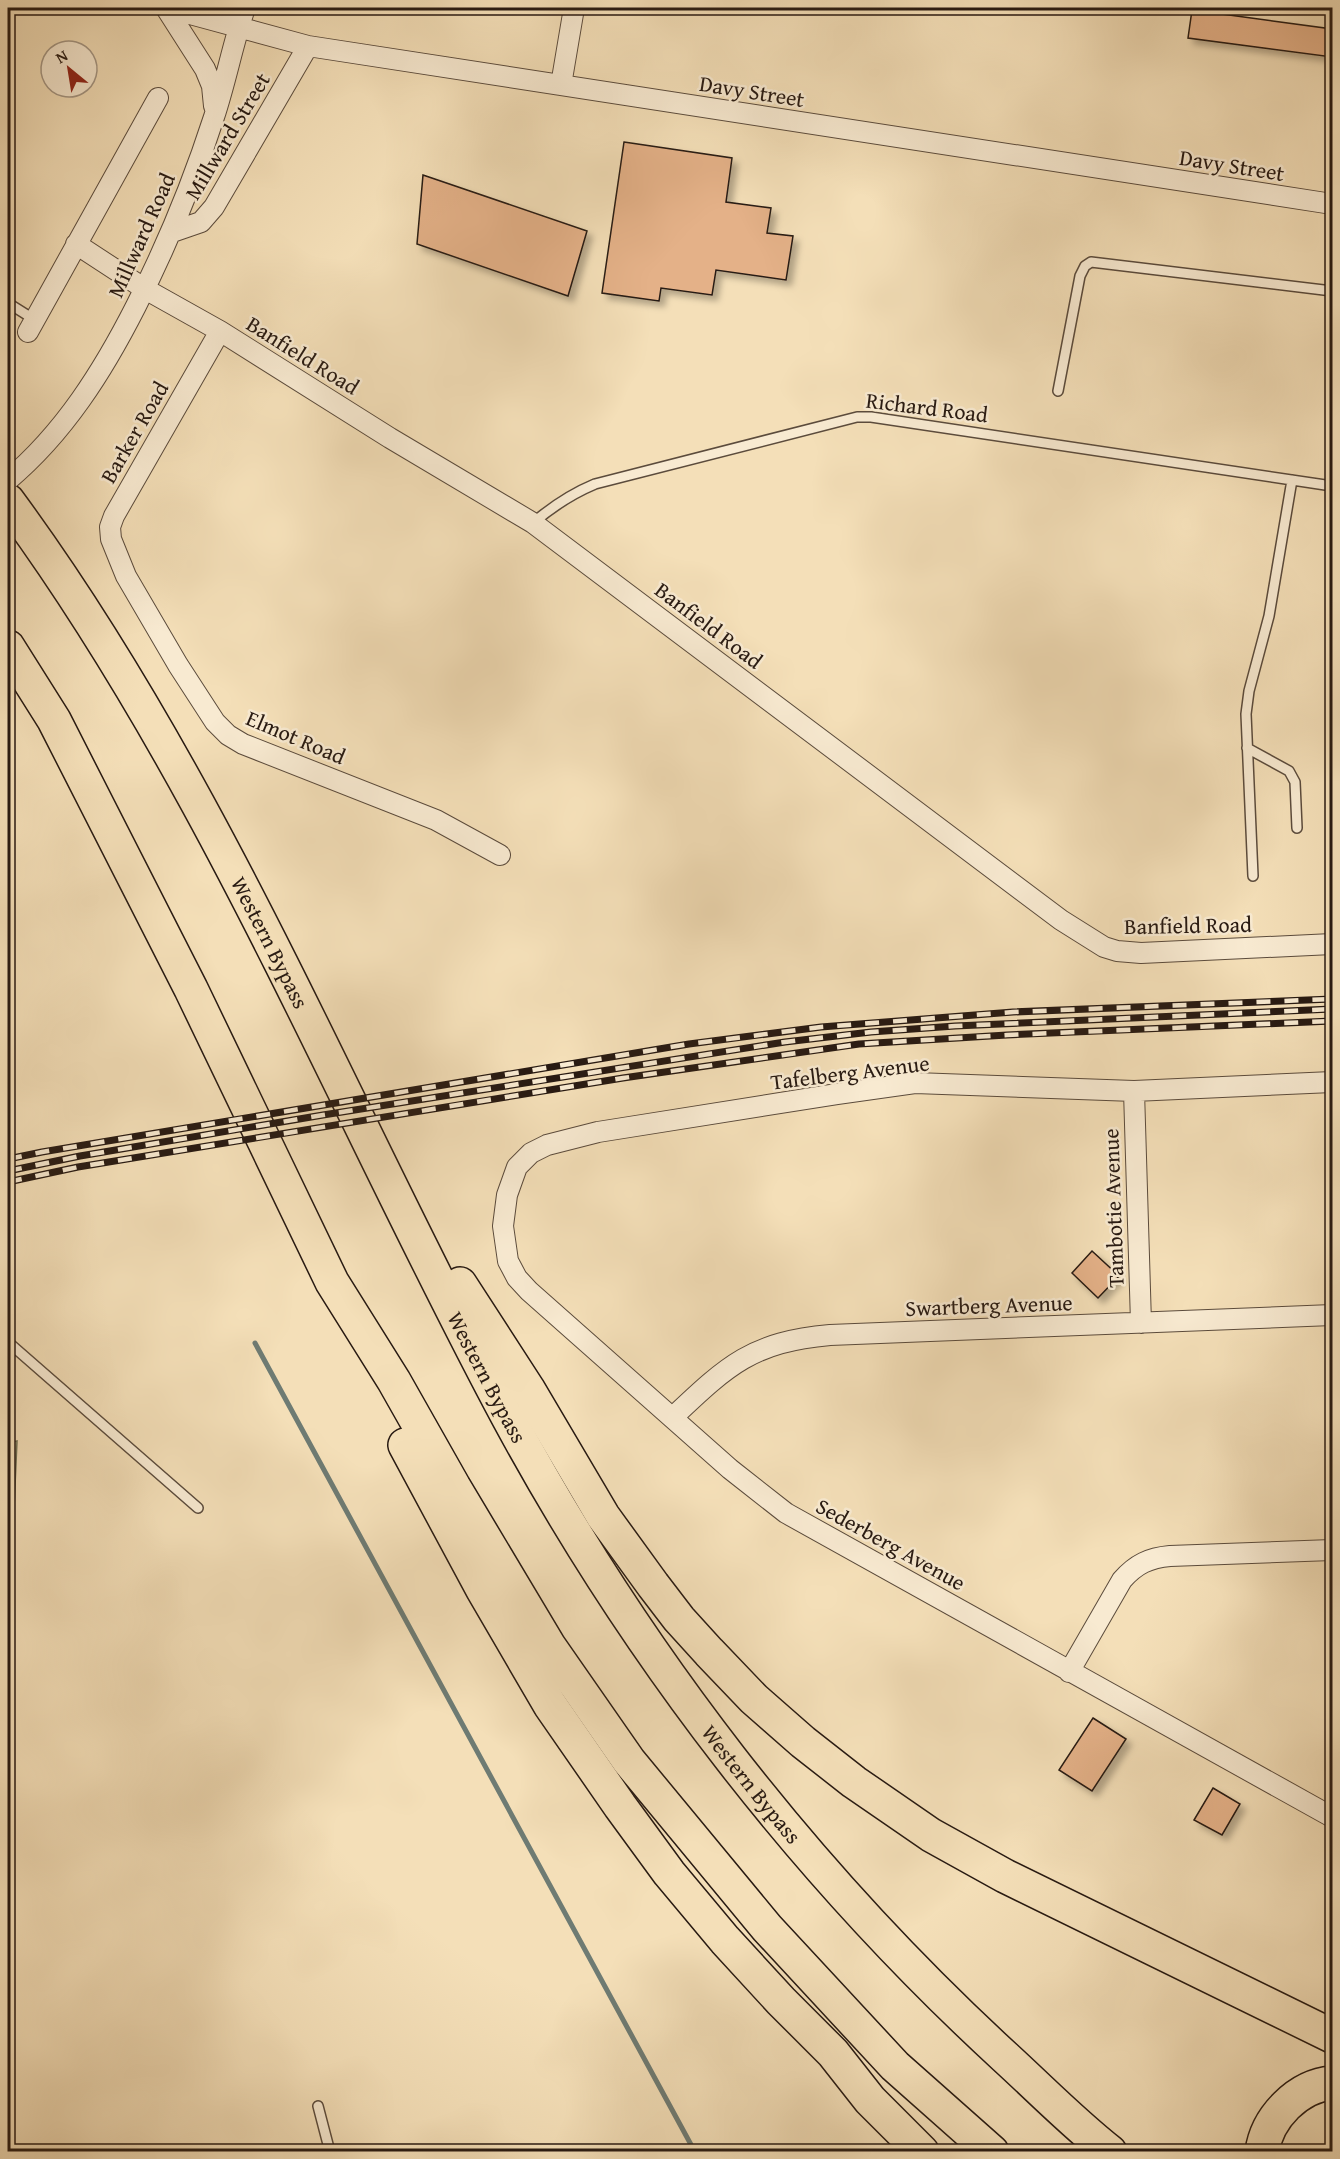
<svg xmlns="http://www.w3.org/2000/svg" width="1340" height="2159" font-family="'Gentium Book Plus',serif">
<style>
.green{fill:#b8c292;stroke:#706e52;stroke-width:1.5}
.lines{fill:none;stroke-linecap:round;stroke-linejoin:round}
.stream{stroke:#6e7b73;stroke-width:5}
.building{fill:#e4b188;stroke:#281a12;stroke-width:1.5;filter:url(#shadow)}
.lane-casing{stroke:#5b4b3c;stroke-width:12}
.street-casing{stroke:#5b4b3c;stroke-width:22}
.highway-casing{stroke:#281a12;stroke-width:36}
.lane{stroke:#f8ead1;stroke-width:9}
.street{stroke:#f8ead1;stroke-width:20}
.highway{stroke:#f4dfb8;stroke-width:33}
.rail-casing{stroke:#281a12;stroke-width:7}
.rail{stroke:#f8ead1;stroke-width:4.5;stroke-dasharray:14;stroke-linecap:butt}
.labels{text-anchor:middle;stroke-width:5;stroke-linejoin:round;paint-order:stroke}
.street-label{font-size:22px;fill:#281a12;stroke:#f8ead1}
</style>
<defs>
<filter id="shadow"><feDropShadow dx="5.5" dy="5.5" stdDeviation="3" flood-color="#0004"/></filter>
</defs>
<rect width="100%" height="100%" fill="#f4dfb8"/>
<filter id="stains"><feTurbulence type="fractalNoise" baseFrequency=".00333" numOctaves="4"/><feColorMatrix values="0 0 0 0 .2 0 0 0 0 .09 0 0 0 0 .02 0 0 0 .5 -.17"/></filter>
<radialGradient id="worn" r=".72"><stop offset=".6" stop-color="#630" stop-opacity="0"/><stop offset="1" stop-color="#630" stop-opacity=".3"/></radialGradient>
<path class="green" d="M17,1441L10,1599L8,1602V1443Z"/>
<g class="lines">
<path class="stream" d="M255,1343L695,2152"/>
</g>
<path class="building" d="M1192,10L1332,29V57L1188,38Z
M624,142L732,158L726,202L771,208L767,233L793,236L786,280L716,270L712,295L661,288L659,301L602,293Z
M423,175L587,231L568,296L417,244Z
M1092,1251L1119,1276L1098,1298L1072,1273Z
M1093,1718L1126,1739L1092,1791L1059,1770Z
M1213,1788L1240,1804L1222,1835L1194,1820Z"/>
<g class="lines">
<g class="lane-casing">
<path id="lane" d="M8,303L35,320
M1058,391L1080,276L1085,266L1091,262L1332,291
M533,523C553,506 571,494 595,484L857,417H871L1332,486
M1247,748L1289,771L1295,782L1297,828
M1253,876L1246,714L1249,691L1269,616L1292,480
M8,1342L198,1508
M318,2106L330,2152"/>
</g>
<g class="street-casing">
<path id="street" d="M166,8L205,69L212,86L214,106
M168,8L308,46L1332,204
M561,85L574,8
M172,232L201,222L214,207L308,46
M76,244L145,289L220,331L390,438L533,523L1061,920L1104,947L1117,951L1141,953L1332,944
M220,331L114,516L110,527L111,539L126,576L178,665L215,722L228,735L243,744L436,820L500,855
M28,332L158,98
M8,480C64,433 103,371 136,306C167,245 193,182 214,117C226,81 233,43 245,8
M1332,1082L1134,1091L915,1083L837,1094L598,1132L547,1145L531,1153L517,1167L507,1195L503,1226L508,1261L517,1278L529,1291L730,1469L786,1513L1332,1817
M1134,1091L1141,1323
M673,1417C728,1365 752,1342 830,1335L1332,1315
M1069,1672L1122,1580C1136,1564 1149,1558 1170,1556L1332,1550"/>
</g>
<g class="highway-casing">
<g id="highway">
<path id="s1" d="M8,501C215,782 344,1111 508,1417C637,1656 806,1874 1005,2057C1040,2089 1073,2123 1110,2152"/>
<path d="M8,647L54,720L191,989L332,1282L394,1381L454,1487L549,1646L629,1761L767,1928L895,2066L992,2152"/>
<path d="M460,1284L528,1389L603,1516L653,1585L679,1619L709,1652L754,1699L803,1742L854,1782L931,1835L1005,1876L1332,2036"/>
<path d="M405,1445L483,1590L550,1705L620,1806L669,1873L725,1940L781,2001L833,2053L870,2100L922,2152"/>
<path d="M1262,2152C1267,2117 1298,2086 1332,2083"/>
</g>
</g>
<use href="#lane" class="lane"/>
<use href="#street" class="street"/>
<use href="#highway" class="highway"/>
<g class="rail-casing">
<path id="rail" d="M8,1159L42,1152L689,1044L821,1027L1013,1012L1332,999
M8,1171L80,1156L323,1115L785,1042L871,1032L955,1026L1332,1009
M8,1182L78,1167L623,1078L859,1044L1007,1035L1332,1021"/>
</g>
<use href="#rail" class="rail"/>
</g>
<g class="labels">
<g class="street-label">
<text transform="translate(752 91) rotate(9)" y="8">Davy Street</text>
<text transform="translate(227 136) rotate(-59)" y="8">Millward Street</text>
<text transform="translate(1232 165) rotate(9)" y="8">Davy Street</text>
<text transform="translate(141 235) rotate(-66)" y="8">Millward Road</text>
<text transform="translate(303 355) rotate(32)" y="8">Banfield Road</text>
<text transform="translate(927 407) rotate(7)" y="8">Richard Road</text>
<text transform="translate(134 432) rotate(-60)" y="8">Barker Road</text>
<text transform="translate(709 625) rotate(37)" y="8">Banfield Road</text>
<text transform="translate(296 737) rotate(23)" y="8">Elmot Road</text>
<text transform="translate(1188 925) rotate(-1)" y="8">Banfield Road</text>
<text dy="8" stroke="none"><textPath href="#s1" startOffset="514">Western Bypass</textPath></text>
<text transform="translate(850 1072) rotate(-7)" y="8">Tafelberg Avenue</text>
<text transform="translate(1113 1208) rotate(-92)" y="8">Tambotie Avenue</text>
<text transform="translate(989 1305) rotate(-2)" y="8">Swartberg Avenue</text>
<text dy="8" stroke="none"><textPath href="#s1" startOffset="1000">Western Bypass</textPath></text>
<text transform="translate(891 1544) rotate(29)" y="8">Sederberg Avenue</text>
<text dy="8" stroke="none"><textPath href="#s1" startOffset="1486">Western Bypass</textPath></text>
</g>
</g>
<rect width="1340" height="2159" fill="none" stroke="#f4dfb8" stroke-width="30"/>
<rect x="9" y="9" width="1322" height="2141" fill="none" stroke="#281a12" stroke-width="3"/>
<rect x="15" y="15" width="1310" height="2129" fill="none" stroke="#281a12" stroke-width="1.5"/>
<g transform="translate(69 69) rotate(330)"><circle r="28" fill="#f8ead1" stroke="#a59785" stroke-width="1.5"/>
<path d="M0-4.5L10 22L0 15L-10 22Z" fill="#8f2418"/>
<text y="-9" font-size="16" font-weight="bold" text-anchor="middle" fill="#281a12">N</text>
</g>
<rect width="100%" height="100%" filter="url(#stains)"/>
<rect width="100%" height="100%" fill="url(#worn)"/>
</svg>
